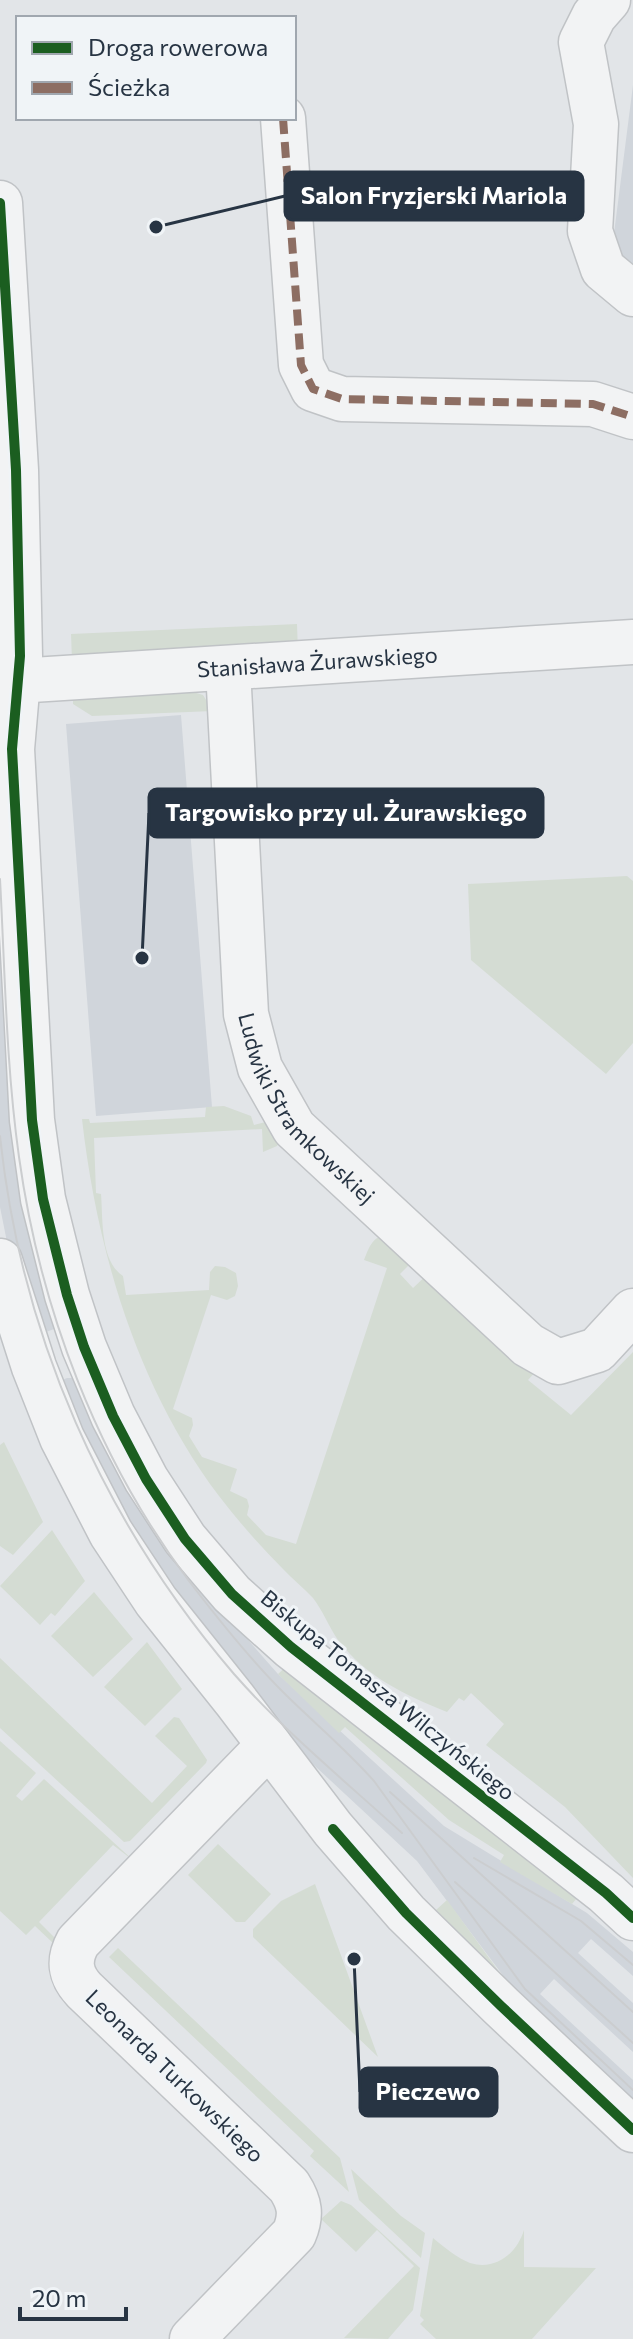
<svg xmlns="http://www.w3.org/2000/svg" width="633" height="2339" font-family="Commissioner,sans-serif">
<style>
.built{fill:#d0d5db}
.green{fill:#d4dcd3}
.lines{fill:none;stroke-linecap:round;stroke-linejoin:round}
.minor-casing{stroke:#c0c3c6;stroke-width:47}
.minor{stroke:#f2f3f4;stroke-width:44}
.tram{stroke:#cbcdcf;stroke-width:2}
.quiet{stroke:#8d6e63;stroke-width:8;stroke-dasharray:16 8;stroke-linecap:butt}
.cycleway-casing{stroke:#f0f4f7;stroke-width:15}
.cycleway{stroke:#1b5e20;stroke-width:10}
.labels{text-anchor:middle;stroke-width:6;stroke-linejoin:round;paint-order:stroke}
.street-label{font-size:22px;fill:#273443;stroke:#f0f4f7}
.leader{fill:none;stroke:#273443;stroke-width:3}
.callout-dot{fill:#273443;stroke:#f0f4f7;stroke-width:3}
.callout{fill:#273443;stroke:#273443;stroke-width:3}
.callout-label{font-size:24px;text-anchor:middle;font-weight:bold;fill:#fff}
</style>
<rect width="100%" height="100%" fill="#e2e5e8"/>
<path class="built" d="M633,85V264L612,249Z
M181,715L212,1107L96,1116L66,724Z
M0,721L68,1324L32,1337L8,1247L0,1207Z
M67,1378H76L235,1625L278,1674L444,1826L587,1913L633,1952V1976L591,1939L578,1953L633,2003V2052L554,1979L540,1994L633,2080V2102L520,1998L417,1861L273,1727L209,1658L49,1386Z"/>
<path class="green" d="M297,624L298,653L72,660L71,634Z
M190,691L203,695L213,711L92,716L73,704V697Z
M627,876L633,881V1043L606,1074L471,960L468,884Z
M224,1106L251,1116L254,1125L273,1120L280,1141L277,1146L263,1152L262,1129L94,1138L96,1193L101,1194C103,1219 100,1261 123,1276L126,1295L209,1290L210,1272L215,1266L225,1267L236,1273L238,1286L235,1296L227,1300L211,1295L173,1409L192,1418L193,1425L189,1436L202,1457L237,1469L230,1491L247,1499L249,1506L247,1515L266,1535L296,1544L387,1268L364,1260C369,1248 371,1239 385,1234L418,1256L400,1274L413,1288L432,1270L538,1369L528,1380L571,1415L633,1352V1878L565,1807L486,1745L504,1724L471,1693L464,1701L459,1698L447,1712C405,1695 366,1677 338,1640C329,1627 323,1611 313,1598C304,1588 292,1579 283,1569C260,1546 239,1522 219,1496C138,1389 97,1252 82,1119H89L90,1123L205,1117L206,1107Z
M4,1442L43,1522L13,1555L0,1546V1445Z
M52,1530L85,1581L55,1616L51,1613L40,1625L0,1586Z
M94,1592L133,1639L93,1677L51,1636Z
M147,1642L182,1689L145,1726L104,1687Z
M0,1658L152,1803L187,1766L155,1736L174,1717L179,1718L207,1760L206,1763L130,1841L124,1842L0,1728Z
M291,1662L582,1892L572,1904L500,1862L504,1855L449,1820L345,1727L339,1733L278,1674Z
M0,1741L36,1773L16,1796L22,1801L44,1779L134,1861L113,1845L39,1922L58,1941L54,1944L35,1926L26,1935L0,1911Z
M218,1844L271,1894L245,1922H236L188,1875Z
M315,1884L378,2057L253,1937V1929L281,1901Z
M447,1900L503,1977L436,1910Z
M118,1948L340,2158L349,2192L310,2156L314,2151L109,1957Z
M351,2169L401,2216L425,2233L421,2258L359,2200Z
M341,2201L351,2205L420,2268L413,2310L388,2339L344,2338L414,2266L377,2230L356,2252L321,2219Z
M524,2230V2267L596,2268L532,2339H436L420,2324L424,2320L420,2316L433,2238C444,2247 457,2258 470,2263C496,2271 517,2253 524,2230Z"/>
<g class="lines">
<g class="minor-casing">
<g id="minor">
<path d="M608,0L594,16L581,42L596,124L590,231L603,269L633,294"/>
<path d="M283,118L301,365L313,389L342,399L593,404L633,417"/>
<path d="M0,203L16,470L20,656L12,749L32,1120L43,1199L67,1295L84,1347L113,1416L146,1479L185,1539L232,1594L291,1647L606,1893L633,1918"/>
<path id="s1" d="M228,669L246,1014L260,1068L294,1128L528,1345L558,1362L597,1350L633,1311"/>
<path id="s2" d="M0,682L633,642"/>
<path d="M0,1261L34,1367L62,1438L111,1533L156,1601L235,1700L333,1829L406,1913L501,2006L633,2130"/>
<path d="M192,2339L294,2234C302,2215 300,2203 289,2186L84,1990C70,1975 68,1960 78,1942L269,1745"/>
</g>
</g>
<use href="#minor" class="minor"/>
<path class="tram" d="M0,879C5,971 6,1065 19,1157C40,1308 97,1459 189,1581C218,1619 249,1658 283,1692C313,1722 346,1749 374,1781L525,1989L633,2090
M0,1136C21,1336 103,1521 234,1674C285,1732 345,1781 402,1833
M390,1792L633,2012
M474,1858L581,1921L633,1965
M455,1882L633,2043"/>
<path class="quiet" d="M283,118L301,365L313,389L342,399L593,404L633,417"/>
<g class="cycleway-casing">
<path id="cycleway" d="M0,203L16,470L20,656L12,749L32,1120L43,1199L67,1295L84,1347L113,1416L146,1479L185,1539L232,1594L291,1647L606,1893L633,1918
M333,1829L406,1913L501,2006L633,2130"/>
</g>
<use href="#cycleway" class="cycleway"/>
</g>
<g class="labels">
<g class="street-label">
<text dy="8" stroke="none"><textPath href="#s2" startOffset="318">Stanisława Żurawskiego</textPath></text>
<text dy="8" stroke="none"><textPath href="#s1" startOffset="460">Ludwiki Stramkowskiej</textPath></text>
<text transform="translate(388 1695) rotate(39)" y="8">Biskupa Tomasza Wilczyńskiego</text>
<text transform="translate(175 2076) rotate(44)" y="8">Leonarda Turkowskiego</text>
</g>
</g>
<path class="leader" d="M156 227L285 196M142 958L149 813M354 1959L360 2092"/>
<g class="callout-dot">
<circle cx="156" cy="227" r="8"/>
<circle cx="142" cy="958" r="8"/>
<circle cx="354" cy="1959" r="8"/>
</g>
<g class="callout">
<rect x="285" y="172" width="298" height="48" rx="8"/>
<rect x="149" y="789" width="394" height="48" rx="8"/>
<rect x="360" y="2068" width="137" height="48" rx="8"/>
</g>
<g class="callout-label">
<text x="434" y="204">Salon Fryzjerski Mariola</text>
<text x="346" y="821">Targowisko przy ul. Żurawskiego</text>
<text x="428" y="2100">Pieczewo</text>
</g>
<rect x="16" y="16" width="280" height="104" fill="#f0f4f7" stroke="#a0a7af" stroke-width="2"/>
<rect x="32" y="42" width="40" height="12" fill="#1b5e20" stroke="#a0a7af" stroke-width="2"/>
<text x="88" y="56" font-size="24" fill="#273443">Droga rowerowa</text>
<rect x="32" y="82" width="40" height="12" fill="#8d6e63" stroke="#a0a7af" stroke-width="2"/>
<text x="88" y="96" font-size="24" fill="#273443">Ścieżka</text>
<path d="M20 2307v12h106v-12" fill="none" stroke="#273443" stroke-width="4"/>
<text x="32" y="2307" font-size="24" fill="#273443" stroke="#f0f4f7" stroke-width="6" paint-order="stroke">20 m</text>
</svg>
